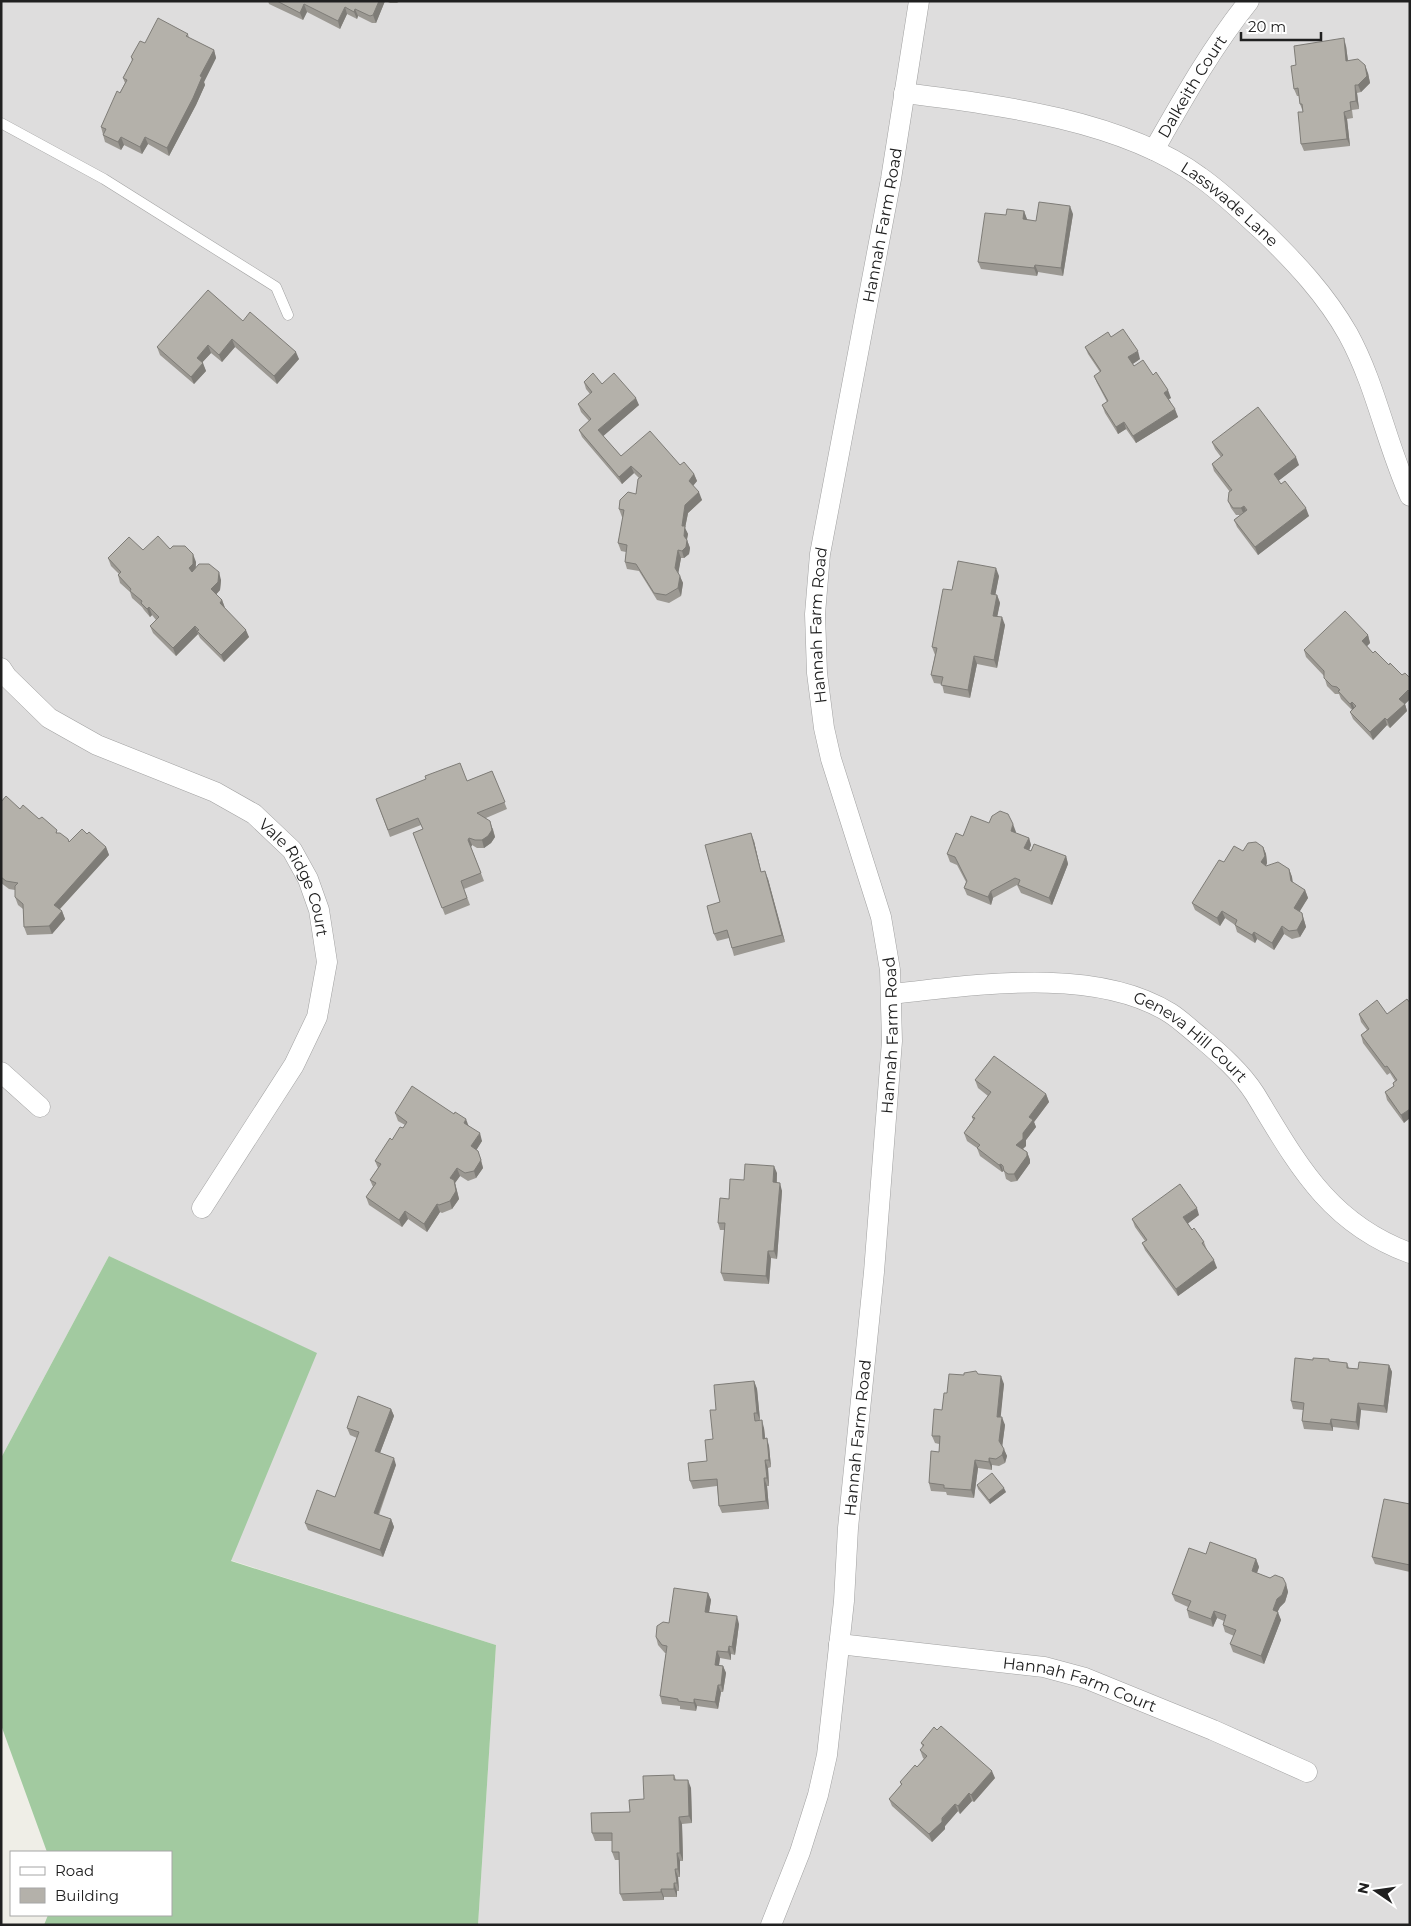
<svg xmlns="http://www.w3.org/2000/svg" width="1411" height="1926" font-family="Montserrat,sans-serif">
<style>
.residential{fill:#dedddd}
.forest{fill:#a2caa0}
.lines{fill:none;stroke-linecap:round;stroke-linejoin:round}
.service-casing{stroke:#a1a1a1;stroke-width:11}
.minor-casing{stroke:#a1a1a1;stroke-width:21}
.service{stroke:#fff;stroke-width:10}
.minor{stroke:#fff;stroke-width:20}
.wall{fill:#9b9892}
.shaded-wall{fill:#7e7c77}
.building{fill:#b4b1aa;stroke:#7e7c77}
.labels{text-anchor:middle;stroke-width:4;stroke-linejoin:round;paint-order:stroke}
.street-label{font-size:16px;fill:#202020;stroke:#fff}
</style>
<rect width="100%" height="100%" fill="#efeee7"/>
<path class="residential" d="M1,1H1410V1925H478L496,1645L230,1560L316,1353L109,1256L1,1458Z"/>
<path class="forest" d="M109,1256L317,1353L231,1561L496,1645L478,1925H44L48,1915H171V1852H47L1,1725V1458Z"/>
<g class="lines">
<g class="service-casing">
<path id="service" d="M1,123L104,179L276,287L288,315"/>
</g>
<g class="minor-casing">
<g id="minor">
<path id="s1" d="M904,93C999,105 1122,120 1200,177C1223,193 1243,213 1264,232C1295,262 1326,295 1348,334C1376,385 1386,443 1410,496"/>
<path id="s2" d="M1154,150C1183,99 1212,47 1249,1"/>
<path id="s3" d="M1,668L7,677L49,718L97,745L215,792L254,814L292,850L308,879L319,910L327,962L317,1017L294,1065L202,1208"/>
<path id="s4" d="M892,994C976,985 1095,966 1170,1013C1181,1020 1190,1029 1200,1037C1219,1053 1241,1072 1255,1094C1297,1163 1328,1223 1410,1253"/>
<path d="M1,1072L40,1107"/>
<path id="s5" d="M839,1644L1044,1667L1085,1678L1213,1730L1307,1772"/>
<path id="s6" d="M771,1925L800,1852L818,1795L827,1755L844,1601L848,1528L874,1272L892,1041L890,970L881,917L831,759L824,728L817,673L815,614L820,554L891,179L919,1"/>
</g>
</g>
<use href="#service" class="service"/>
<use href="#minor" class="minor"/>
</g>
<path class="wall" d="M268,1H385L376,23H372L358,16L357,19L347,14L340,29L307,12L303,20L269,4Z
M386,1H400L397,3H390Z
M188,34L189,38L214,50L216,58L204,82L205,85L196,105L169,156L148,144L142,154L124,145L121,150L105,142L101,127L125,83L123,78L132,61L131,57L145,43Z
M1346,46L1348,61L1368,73L1370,83L1361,92L1357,93L1359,109L1352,110L1353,118L1347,119L1350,146L1304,151L1301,144L1303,112L1300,104L1299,96H1297L1294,89L1296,65Z
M1024,211L1027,220L1036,221L1073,214L1063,276L1038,272L1037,276L981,269L978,262L1006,215Z
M243,321L299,359L277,384L235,347L222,362L211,353L202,362L206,371L194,384L160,355L157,347Z
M1111,337L1140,359L1133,364L1134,366L1153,375L1171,398L1169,399L1178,417L1136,443L1126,429L1118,434L1105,413L1102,405L1107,402L1097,383L1094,376L1100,372L1088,354L1085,347Z
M584,382L602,384L639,405L603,436L621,456L680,465L694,474L697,481L693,486L702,500L688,513L685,528L688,534L687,540L690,548L689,554L684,558H681L678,573L683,583L681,596L669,603L657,600L639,571L627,569L625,562L626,552L621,551L618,543L623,517H622L619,509L636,494L639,478L634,473L622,484L582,437L579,430L589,421L581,412L578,404L590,394L586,389Z
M1212,442L1299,465L1278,481L1309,516L1258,555L1237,527L1234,520L1240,515H1236L1231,508L1228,501L1230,492L1214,471L1212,464L1221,457L1215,449Z
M170,549L196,562V568L221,580L220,590L216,594L222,600L225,608L249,637L224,662L200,638L198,634L176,656L153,633L150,626L156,620L152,615L150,617L144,610L142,607L132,598L130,592L120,583L118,575L119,574L111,566L108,558Z
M999,576L995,595H997L1000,603L997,616L1005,625L997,668L977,664L970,698L944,693L942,684L934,683L931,675L935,655L932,647L952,590Z
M1368,635L1370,643L1367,646L1373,653L1402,675L1410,678V699L1405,704L1407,711L1390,728L1387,725L1373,740L1353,719L1350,712L1352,710L1341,699L1339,694H1335L1327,686L1324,676L1306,657L1304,650Z
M492,771L507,809L486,818L493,829L495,837L491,843L484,848H477L472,845L471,847L484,881L464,889L470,905L445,915L413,833L423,829L421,825L390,837L376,799L467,781Z
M1,802L20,809L39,819L69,842L87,834L106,847L109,855L60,909L62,911L65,919L52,934L27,935L24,927L23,909L18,905L15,897V890L9,889L1,883Z
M989,823L1016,832V833L1029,838L1031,845L1029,850L1066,856L1068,864L1052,905L1021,893L1017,885L993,898L991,905L967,895L964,888L966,882L957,865L950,862L947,854L963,836Z
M754,841L761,872L768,879L785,942L734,956L729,938L717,941L714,934L720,902Z
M1263,847L1266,854L1267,863L1266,866L1289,869L1292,877L1293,883L1305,890L1308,898L1299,911L1304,920L1306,927L1300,937L1292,939L1284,934L1274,950L1257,939L1255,943L1237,932L1235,925L1225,918L1220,926L1195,910L1192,903L1224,862L1243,851Z
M1359,1014H1387L1404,1123L1387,1100L1385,1092L1394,1086L1393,1083L1395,1081L1390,1073L1387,1075L1363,1043L1361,1035L1367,1030L1361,1022Z
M975,1080L1046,1094L1049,1102L1034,1122L1036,1127L1026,1140V1146L1023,1149L1027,1152L1030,1160V1163L1017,1181L1011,1182L1006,1179L1004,1171L1002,1172L980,1156L977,1148L967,1141L964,1133L973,1120L972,1117L988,1096L978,1088Z
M395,1113L469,1126L482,1141L476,1150L481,1159L483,1168L476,1178L468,1181L460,1176L455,1183L459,1199L452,1209L442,1213L440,1212L427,1232L408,1219L402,1227L369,1205L366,1197L373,1187L370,1180L378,1168L375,1161L392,1140L405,1125L398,1121Z
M777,1173V1183L782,1191L777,1259L771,1258L769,1284L724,1281L721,1273L725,1230H720L718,1223L729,1199L744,1180Z
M1199,1215L1188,1223L1192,1230L1204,1242L1207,1250L1217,1268L1178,1296L1145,1250L1142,1243L1145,1241L1135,1227L1132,1219Z
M1330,1362L1347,1363L1349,1368L1358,1369L1389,1365L1392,1372L1387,1413L1361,1410L1359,1430L1333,1427V1431L1304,1429L1302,1421L1303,1410L1293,1409L1291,1401Z
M978,1374L1004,1384L1000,1417L1005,1425L1002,1446L1007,1456L1005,1463L999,1466L992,1465V1470L978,1468L974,1498L947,1495L946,1492L931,1491L929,1483L939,1452V1444L935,1443L932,1436L942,1410L947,1393L964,1375Z
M754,1381L757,1389L760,1420H757L764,1428L765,1438L769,1446L771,1467L768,1468L769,1486H767L769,1509L722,1513L719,1506L717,1486L693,1489L690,1481L707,1461L713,1439L716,1410Z
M391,1409L394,1416L380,1453L396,1465L379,1515L391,1519L394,1527L383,1557L308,1530L305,1523L335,1497L357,1438L350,1435L347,1428Z
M977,1485L1006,1492L990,1504L978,1489Z
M1410,1504V1572L1375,1564L1372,1557Z
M1206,1554L1256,1559L1259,1567L1257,1573L1286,1584L1288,1592L1285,1602L1280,1607L1277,1612L1281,1620L1264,1664L1233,1652L1230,1644L1234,1636L1225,1632L1223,1625L1224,1621L1217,1618L1213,1627L1189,1618L1187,1610L1188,1607L1175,1601L1172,1594Z
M708,1593L711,1600L709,1612L739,1624L735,1655L731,1654V1660L720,1658L719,1665L723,1666L726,1673L723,1692H721L718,1709L697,1706L696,1711L680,1709V1706L662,1704L660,1696L666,1653H665L658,1645L656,1637L669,1623Z
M921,1743L995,1778L974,1802L972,1801L960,1814L958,1811L945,1826V1829L932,1842L892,1806L889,1799L901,1785L900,1782L917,1767L924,1759L923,1758L920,1750L923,1747Z
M674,1775L676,1780L691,1788L692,1823L682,1824L683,1861H680V1877H678L679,1891H677V1897H664V1900L623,1901L620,1894L619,1860H615L612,1852V1841H595L592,1833L630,1812Z"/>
<path class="shaded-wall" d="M379,1H385L376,23L373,15Z
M304,4L307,12L303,20L300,13Z
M345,7L347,14L340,29L338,21Z
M355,9L358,16L357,19L354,12Z
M1344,38L1346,46L1349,69L1346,61Z
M214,50L216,58L204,82L205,85L196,105L169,156L167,148L200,76Z
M1365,65L1368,73L1370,83L1361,92L1358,85Z
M1355,85L1357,93L1359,109L1356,101Z
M1344,112L1347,119L1350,146L1347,139Z
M121,137L124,145L121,150L118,142Z
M145,137L148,144L142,154L140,147Z
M1070,206L1073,214L1063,276L1061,268Z
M1024,211L1027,219L1026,227L1023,219Z
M1035,265L1038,272L1037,276L1034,268Z
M232,339L235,347L222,362L219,355Z
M208,345L211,353L200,365L197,358Z
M1138,351L1140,359L1131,365L1128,357Z
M296,352L299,359L277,384L274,376Z
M203,363L206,371L194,384L191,377Z
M1168,390L1171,398L1167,400L1164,393Z
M636,398L639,405L601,438L598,430Z
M1175,409L1178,417L1136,443L1133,436Z
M1124,422L1126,429L1118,434L1116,427Z
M1296,457L1299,465L1277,482L1274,474Z
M631,466L634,473L622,484L619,477Z
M694,474L697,481L691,488L689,481Z
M699,492L702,500L688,513L685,528L688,534L686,543L684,536L682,526L685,505Z
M1244,506L1247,513L1244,515L1241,508Z
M1306,508L1309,516L1258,555L1255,547Z
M687,540L690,548L689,554L684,558L682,551Z
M678,550L681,558L678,575L675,568Z
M193,554L196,562L195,572L192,576L189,568Z
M996,568L999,576L994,602L991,594Z
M219,572L221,580L220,590L214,597L211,589Z
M680,576L683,583L681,596L678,588Z
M997,595L1000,603L996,623L993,616Z
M222,600L225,608L220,603Z
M149,607L152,615L150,617L147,609Z
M1002,617L1005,625L997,668L994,660Z
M195,626L198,634L176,656L173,648Z
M246,630L249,637L224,662L221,655Z
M1368,635L1370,643L1364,649L1362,641Z
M974,656L977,664L970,698L968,690Z
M1408,690L1410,695V699L1405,704L1407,711L1390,728L1387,720L1399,699Z
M1352,702L1355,710L1353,711L1350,704Z
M1385,718L1387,725L1373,740L1370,732Z
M490,821L495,837L491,843L484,848L482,840Z
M1013,824L1016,832L1014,838L1011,831Z
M751,833L754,841L763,880L761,872Z
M469,838L472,845L471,847L468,840Z
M1029,838L1031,845L1027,856L1024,848Z
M106,847L109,855L57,912L54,905Z
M1263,847L1266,854L1267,863L1264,870L1261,862Z
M1066,856L1068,864L1052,905L1049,898Z
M1289,869L1292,877L1293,889L1291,881Z
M765,871L768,879L785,942L782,935Z
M1305,890L1308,898L1297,916L1294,908Z
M991,891L993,898L991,905L988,897Z
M62,911L65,919L52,934L49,926Z
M1222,911L1225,918L1220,926L1217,918Z
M1302,913L1306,927L1300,937L1297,930Z
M1282,926L1284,934L1274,950L1272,943Z
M1254,932L1257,939L1255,943L1252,935Z
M1046,1094L1049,1102L1034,1122L1036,1127L1026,1140V1146L1019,1152L1016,1145L1023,1133L1029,1117Z
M1410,1109V1118L1404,1123L1401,1115Z
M466,1119L469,1127L464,1123Z
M480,1133L482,1141L474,1154L471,1146Z
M478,1151L483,1168L476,1178L474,1171Z
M1027,1152L1030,1160V1163L1017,1181L1014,1174Z
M1001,1164L1003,1171L1002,1172L999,1165Z
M774,1166L777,1173L776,1190L773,1182Z
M457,1168L460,1176L455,1183L459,1199L452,1209L450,1201V1178Z
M780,1183L782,1191L777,1259L774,1251Z
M437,1204L440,1212L427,1232L424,1224Z
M1197,1208L1199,1215L1186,1225L1183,1217Z
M405,1211L408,1219L402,1227L399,1220Z
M768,1251L771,1258L769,1284L766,1276Z
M1214,1260L1217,1268L1178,1296L1176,1289Z
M1389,1365L1392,1372L1387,1413L1384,1406Z
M1001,1376L1004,1384L1000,1424L997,1417Z
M754,1381L757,1389L760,1420L757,1413Z
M1358,1403L1361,1410L1359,1430L1356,1422Z
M391,1409L394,1416L378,1458L375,1451Z
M1002,1417L1005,1425L1002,1448L999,1441Z
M1331,1419L1333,1427V1431L1330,1424Z
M762,1420L764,1428L766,1446L763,1439Z
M767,1438L769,1446L771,1467L769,1460Z
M1004,1449L1007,1456L1005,1463L1002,1455Z
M394,1458L396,1465L376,1520L374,1513Z
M989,1458L992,1465V1470L989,1462Z
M765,1460L768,1468L769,1486L767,1478Z
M975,1460L978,1468L974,1498L971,1490Z
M764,1478L767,1486L769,1509L766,1501Z
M1004,1488L1006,1492L990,1504L989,1500Z
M391,1519L394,1527L383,1557L380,1550Z
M1256,1559L1259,1567L1255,1578L1252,1571Z
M1286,1584L1288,1592L1285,1602L1280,1607L1275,1617L1273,1610L1277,1599Z
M708,1593L711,1600L708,1619L705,1612Z
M1214,1611L1217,1618L1213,1627L1211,1619Z
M1278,1612L1281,1620L1264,1664L1261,1656Z
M737,1616L739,1624L735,1655L732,1647Z
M729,1646L731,1654V1660L728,1652Z
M717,1651L720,1658L718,1672L715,1665Z
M723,1666L726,1673L723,1692L721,1685Z
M718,1685L721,1692L718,1709L715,1702Z
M694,1699L697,1706L696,1711L694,1703Z
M992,1771L995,1778L974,1802L971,1795Z
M688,1780L691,1788L692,1823L689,1816Z
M969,1793L972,1801L960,1814L958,1806Z
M955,1804L958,1811L945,1826V1829L932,1842L929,1834Z
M679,1817L682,1824L683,1861L680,1853Z
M677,1853L680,1861V1877L678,1869Z
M675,1869L678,1877L679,1891L677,1883Z
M674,1883L677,1891V1897L674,1889Z
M661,1889L664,1897V1900L661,1892Z"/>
<path class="building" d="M277,1H379L373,15L370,16L355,9L354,12L345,7L338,21L304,4L300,13Z
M158,18L188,34L186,36L214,50L200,76L202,77L193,98L167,148L145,137L140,147L121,137L118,142L103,135L106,129L101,127L117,91L120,93L127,80L123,78L133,59L131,57L140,41L145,43Z
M1344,38L1346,61L1358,59L1365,65L1367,76L1358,85H1355L1356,101L1350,102L1351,110L1344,112L1347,139L1301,144L1298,112H1303L1302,104H1300L1298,88L1294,89L1291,66L1296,65L1294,46Z
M1039,202L1070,206L1061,268L1035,265L1034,268L978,262L985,213L1006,215L1007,209L1024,211L1023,219L1036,221Z
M208,290L243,321L250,312L296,352L274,376L232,339L219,355L208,345L197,358L203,363L191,377L157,347Z
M1123,329L1138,351L1128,357L1134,366L1143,360L1153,375L1156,372L1168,390L1164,393L1175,409L1133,436L1124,422L1116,427L1102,405L1108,401L1094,376L1101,371L1085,347L1108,332L1111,337Z
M593,373L602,384L614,373L636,398L598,430L621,456L650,431L680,465L684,462L694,474L689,481L699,492L685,505L682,526H685L684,536L687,540L686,547L682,551L678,550L675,568L680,576L678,588L666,595L654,593L636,564L625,562L627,545L618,543L624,510L619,509L620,500L628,492L636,494L638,479L642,476L631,466L619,477L579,430L591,419L578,404L592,392L584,382Z
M1258,407L1296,457L1274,474L1281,484L1285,481L1306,508L1255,547L1234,520L1247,510L1244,506L1241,508H1233L1228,501L1229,492L1232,490L1212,464L1223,455L1212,442Z
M158,536L170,549L173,546H185L193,554V564L189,568L192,572L199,564H209L219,572L218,582L211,589L222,600L220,603L246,630L221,655L197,631L199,630L195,626L173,648L150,626L159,617L149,607L147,609L141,603L142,601L130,591L131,589L118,575L121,572L108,558L129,537L143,550Z
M958,561L996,568L991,594L997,595L993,616L1002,617L994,660L974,656L968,690L941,685L943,677L931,675L937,648L932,647L943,589L952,590Z
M1345,611L1368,635L1362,641L1373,653L1375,651L1389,665L1390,663L1402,675L1405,673L1410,678V692L1408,690L1399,699L1405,704L1387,720L1385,718L1370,732L1350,712L1356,706L1352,702L1350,704L1338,691L1340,690L1337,687L1332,686L1324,678V671L1304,650Z
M460,763L467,781L492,771L505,802L477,813L490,821L492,830L488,836L482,840H475L469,838L468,840L481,873L461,881L467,898L442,908L413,833L423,829L418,818L388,830L376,799L426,779L425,776Z
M6,796L20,809L23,805L39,819L42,817L57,830L56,833H60L68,839L69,842L82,829L87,834L89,832L106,847L54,905L62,911L49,926L24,927L23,904L15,897V886L18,883L6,881L1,877V802Z
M1000,811L1008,814L1013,824L1011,831L1029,838L1024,848L1031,851L1034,844L1066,856L1049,898L1018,885L1020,880L1015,878L991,891L988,897L964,888L967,881L955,857L947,854L956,833L963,836L971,816L989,823L992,816Z
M751,833L761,872L765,871L782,935L732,948L727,930L714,934L707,906L720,902L705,845Z
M1256,842L1263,847L1265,856L1261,862L1266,866L1278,862L1289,869L1291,881L1305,890L1294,908L1302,913L1303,919L1297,930L1289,931L1282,926L1272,943L1254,932L1252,935L1235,925L1237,920L1222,911L1217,918L1192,903L1219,860L1224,862L1234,846L1243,851L1248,843Z
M1407,999L1410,1003V1109L1401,1115L1385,1092L1394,1086L1393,1083L1397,1080L1387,1066L1385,1067L1361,1035L1369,1029L1359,1014L1377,1000L1387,1014Z
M994,1056L1046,1094L1029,1117L1033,1120L1023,1133V1139L1016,1145L1027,1152V1156L1014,1174H1008L1004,1171L1003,1166L1001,1164L999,1165L977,1148L980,1145L964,1133L975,1118L972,1117L991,1092L975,1080Z
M412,1086L454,1114L455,1112L466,1119L464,1123L480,1133L471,1146L478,1151L481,1160L474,1171L465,1173L457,1168L450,1178L454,1180L456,1191L450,1201L439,1205L437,1204L424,1224L405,1211L399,1220L366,1197L376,1183L370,1180L381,1164L375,1161L390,1138L392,1140L400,1127L403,1128L407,1122L395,1113Z
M745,1164L774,1166L773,1182L780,1183L774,1251H768L766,1276L721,1273L725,1223H718L720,1198L729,1199L730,1179L744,1180Z
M1180,1184L1197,1208L1183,1217L1192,1230L1194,1228L1204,1242L1202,1243L1214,1260L1176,1289L1142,1243L1147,1240L1132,1219Z
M1295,1358L1313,1360V1358L1329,1359V1361L1347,1363V1368L1358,1369L1359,1362L1389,1365L1384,1406L1358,1403L1356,1422L1331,1419L1330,1424L1302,1421L1304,1403L1291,1401Z
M976,1371L978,1374L1001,1376L997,1417H1002L999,1441L1004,1449L1002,1455L996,1459L989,1458V1462L975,1460L971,1490L944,1488V1485L929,1483L931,1451L939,1452L940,1436H932L934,1409L942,1410L944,1393H947L949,1374L964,1375V1373Z
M754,1381L757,1413H754L755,1421L762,1420L763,1439L767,1438L769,1460H765L767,1478H764L766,1501L719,1506L717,1479L690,1481L688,1463L707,1461L705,1440L713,1439L710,1410H716L714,1385Z
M358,1396L391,1409L375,1451L394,1458L374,1513L391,1519L380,1550L305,1523L317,1490L335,1497L359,1432L347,1428Z
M992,1473L1004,1488L989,1500L977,1485Z
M1384,1499L1410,1504V1565L1372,1557Z
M1210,1542L1256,1559L1252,1571L1270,1578L1275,1575L1283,1578L1286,1584L1282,1595L1277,1599L1273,1610L1278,1612L1261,1656L1230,1644L1236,1630L1223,1625L1226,1615L1214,1611L1211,1619L1187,1610L1191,1601L1172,1594L1189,1548L1206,1554Z
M674,1588L708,1593L705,1612L737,1616L732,1647L729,1646L728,1652L717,1651L715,1665L723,1666L721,1685H718L715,1702L694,1699V1703L678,1701V1699L660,1696L667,1646L662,1645L656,1637L657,1626L663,1622L669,1623Z
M941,1726L992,1771L971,1795L969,1793L958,1806L955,1804L942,1818V1822L929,1834L889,1799L902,1784L900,1782L915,1765L917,1767L927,1756L920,1750L924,1745L921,1743L934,1727L937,1730Z
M674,1775V1780H688L689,1816L679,1817L680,1853H677L678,1869H675L677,1883H674V1889H661V1892L620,1894L619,1852H612V1833H592L591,1813L630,1812L629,1800L644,1799L643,1776Z"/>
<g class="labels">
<g class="street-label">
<text dy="6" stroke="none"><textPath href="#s2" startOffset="74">Dalkeith Court</textPath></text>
<text dy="6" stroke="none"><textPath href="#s1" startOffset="351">Lasswade Lane</textPath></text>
<text dy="6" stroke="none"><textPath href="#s6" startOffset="1728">Hannah Farm Road</textPath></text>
<text dy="6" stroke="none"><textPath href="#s6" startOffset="1322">Hannah Farm Road</textPath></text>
<text dy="6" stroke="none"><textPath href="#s3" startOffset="374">Vale Ridge Court</textPath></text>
<text dy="6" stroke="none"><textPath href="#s6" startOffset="902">Hannah Farm Road</textPath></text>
<text dy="6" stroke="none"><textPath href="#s4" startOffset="314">Geneva Hill Court</textPath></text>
<text dy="6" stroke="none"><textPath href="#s6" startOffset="498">Hannah Farm Road</textPath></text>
<text dy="6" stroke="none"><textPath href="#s5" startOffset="245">Hannah Farm Court</textPath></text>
</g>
</g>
<rect width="1411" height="1926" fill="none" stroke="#202020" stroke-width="5"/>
<rect x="10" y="1851" width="162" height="65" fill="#ffffff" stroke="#a6a6a6"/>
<rect x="20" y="1867" width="25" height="8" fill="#ffffff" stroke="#a6a6a6"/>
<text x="55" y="1876" font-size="15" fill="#202020">Road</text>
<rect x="20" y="1888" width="25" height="15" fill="#b4b1aa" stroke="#a6a6a6"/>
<text x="55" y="1901" font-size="15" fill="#202020">Building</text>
<g transform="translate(1376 1891) rotate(283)" stroke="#ffffff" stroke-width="4" paint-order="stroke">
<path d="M0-4L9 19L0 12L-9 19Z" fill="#202020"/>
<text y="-8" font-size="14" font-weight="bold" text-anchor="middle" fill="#202020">N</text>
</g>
<path d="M1241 32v8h80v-8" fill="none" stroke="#202020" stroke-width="2.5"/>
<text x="1248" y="32" font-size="15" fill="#202020" stroke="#ffffff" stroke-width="4" paint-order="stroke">20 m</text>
</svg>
